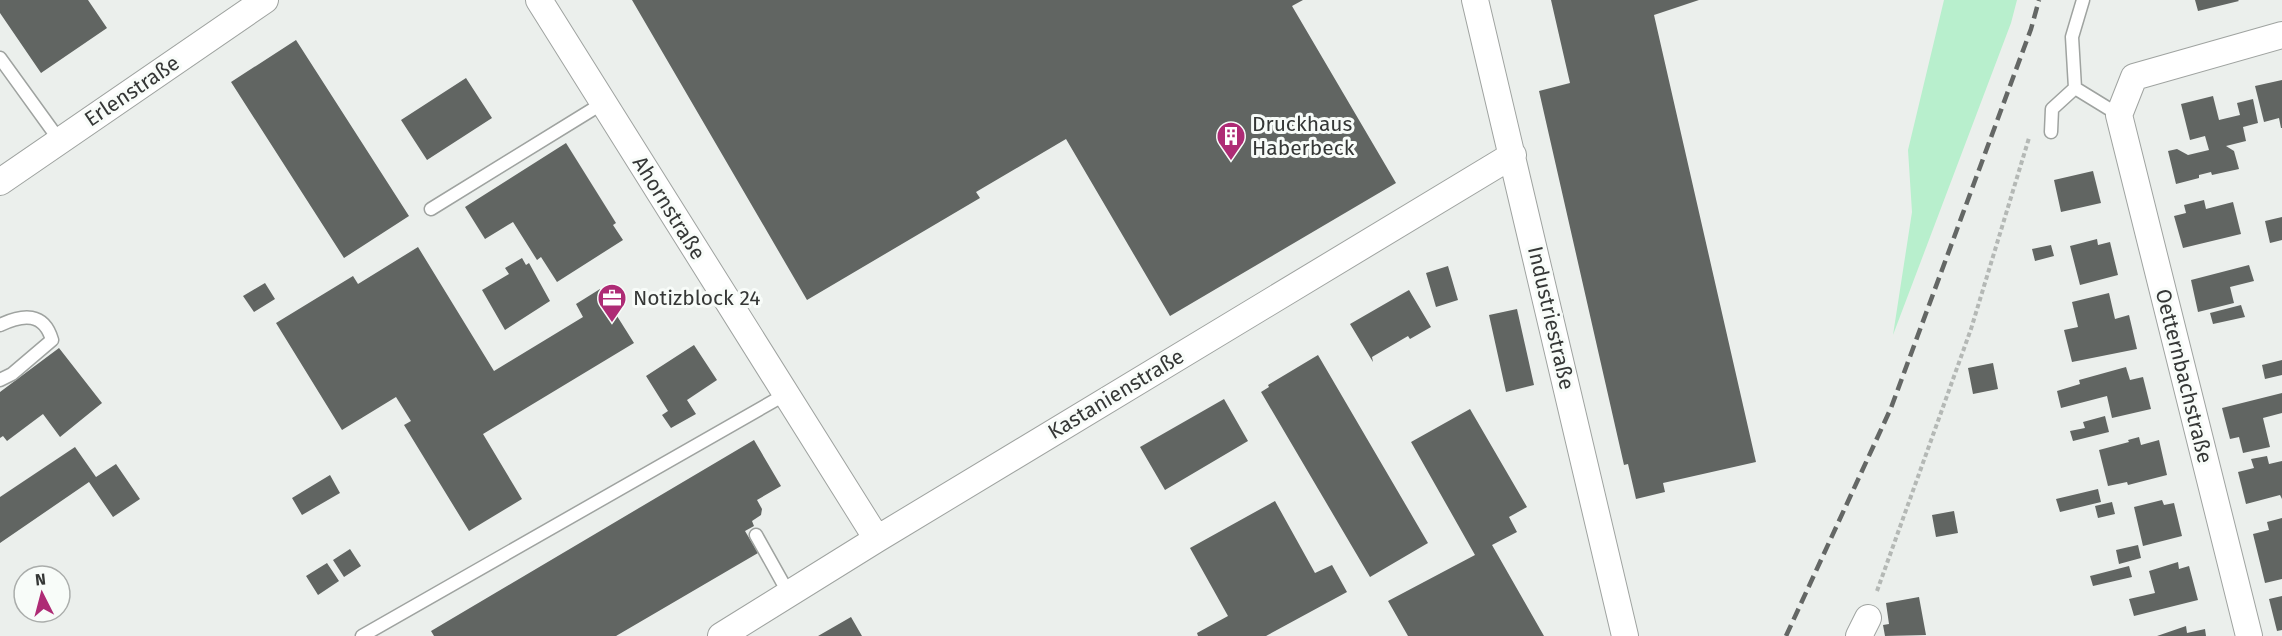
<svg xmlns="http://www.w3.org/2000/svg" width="2282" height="636" font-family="'Fira Sans',sans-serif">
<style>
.green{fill:#b8efcd}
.building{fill:#616562}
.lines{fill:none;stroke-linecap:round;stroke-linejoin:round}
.lane-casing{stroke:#9fa3a0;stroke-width:15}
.street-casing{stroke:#9fa3a0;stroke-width:28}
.path{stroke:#b4b8b5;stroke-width:4;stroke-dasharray:4.5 3;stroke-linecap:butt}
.lane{stroke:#fff;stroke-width:12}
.street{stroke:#fff;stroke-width:26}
.rail{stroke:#646765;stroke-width:4.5;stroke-dasharray:12 6;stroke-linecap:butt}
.labels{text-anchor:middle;stroke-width:6;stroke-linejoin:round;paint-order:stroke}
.street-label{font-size:21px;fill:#353736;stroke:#f8fcf9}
.poi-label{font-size:21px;fill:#353736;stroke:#f8fcf9;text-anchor:start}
</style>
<rect width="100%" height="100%" fill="#ebefec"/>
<path class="green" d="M1944,0H2017L2011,23L1893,335L1912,212L1908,150Z"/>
<path class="building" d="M0,0H88L107,28L41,73L0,13Z
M632,0H1303L1292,6L1396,183L1170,316L1066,139L976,192L980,198L807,300Z
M1551,0H1699L1654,15L1756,462L1663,483L1665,492L1636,499L1628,464L1624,465L1539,91L1570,83Z
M2195,0H2238L2239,1L2198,11Z
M296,40L409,216L344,258L231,82Z
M466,78L492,118L427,160L401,120Z
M2282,80V128H2281L2279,118L2264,122L2255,86Z
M2213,96L2219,120L2240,115L2237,103L2253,99L2258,123L2243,127L2246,141L2226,146L2234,151L2239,169L2212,175L2211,172L2199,175V178L2176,184L2168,151L2177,149L2188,155L2209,150L2205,136L2190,140L2181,104Z
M566,143L616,223L613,225L623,240L557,282L541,257L537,260L513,222L485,239L465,207Z
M2093,171L2101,203L2061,212L2054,180Z
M2204,200L2206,209L2233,202L2241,234L2183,248L2174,216L2186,213L2184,205Z
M2282,217V240L2270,243L2265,221Z
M2097,239L2098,245L2110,242L2118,275L2080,285L2070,246Z
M2051,245L2054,256L2035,261L2032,249Z
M418,247L494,371L583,317L576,304L600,289L634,343L483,434L522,499L469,531L404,425L411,421L396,397L342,430L276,323L353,276L358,284Z
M522,258L526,265L529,263L550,301L505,330L482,290L509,274L505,268Z
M2249,265L2254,281L2230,287L2234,303L2198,312L2191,280Z
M1448,266L1458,300L1436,307L1426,273Z
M265,283L275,299L254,312L243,296Z
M1409,290L1431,327L1410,339L1408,336L1372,357L1373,362L1350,324Z
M2109,293L2115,319L2129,315L2137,349L2072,362L2064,330L2078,327L2072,302Z
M2241,305L2245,317L2213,324L2210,313Z
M1517,309L1534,385L1506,392L1489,315Z
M694,345L717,380L687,400L696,414L671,428L662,415L668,411L646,376Z
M59,348L102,403L60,437L43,414L7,441L3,436L0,438V392Z
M1318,355L1428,543L1370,577L1261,392L1269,387L1268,385Z
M2282,360V375L2265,379L2262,365Z
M1993,363L1998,389L1973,394L1968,368Z
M2126,367L2130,380L2143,377L2151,409L2112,418L2107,396L2061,408L2057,391L2080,384L2079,380Z
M2282,393V413L2263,418L2270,447L2243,453L2239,437L2230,439L2222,408Z
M1224,399L1248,441L1165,490L1140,447Z
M1470,409L1527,507L1509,517L1517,532L1492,545L1544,636H1408L1388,601L1475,555L1411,442Z
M2105,416L2109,432L2073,441L2070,431L2085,428L2083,422Z
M2139,437L2141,445L2159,440L2167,475L2128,485L2127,482L2108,486L2099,450L2129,442L2128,440Z
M754,440L781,486L757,500L762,509L761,515L752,521L754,526L745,531L758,553L616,636H434L431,631Z
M75,447L96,477L116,464L140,499L113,517L89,482L0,543V497Z
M2267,456L2269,464L2282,461V499L2280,495L2246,504L2238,472L2254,468L2251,459Z
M330,475L340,493L302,515L292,498Z
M2098,489L2101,502L2060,512L2056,499Z
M2162,500L2164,505L2174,503L2182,536L2143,546L2134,507Z
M1275,501L1315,573L1332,565L1347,592L1266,636H1198L1197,633L1228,616L1190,548Z
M2112,502L2115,514L2098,518L2095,506Z
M1954,511L1958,533L1936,537L1932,515Z
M2282,518V579L2265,583L2253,534L2269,530L2267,522Z
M2138,545L2141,558L2119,564L2116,550Z
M350,549L361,566L344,577L333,560Z
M2178,562L2179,569L2189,566L2198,600L2134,616L2129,599L2155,593L2149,571Z
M327,563L339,581L318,595L306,576Z
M2129,566L2132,577L2093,586L2090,576Z
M2282,596V630L2277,631L2269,599Z
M1919,597L1926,635L1885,636L1883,625L1889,624L1886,603Z
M851,617L862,636H818Z
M2186,626L2187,633L2205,629L2206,636H2157Z"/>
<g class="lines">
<g class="lane-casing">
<path id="lane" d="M2083,0L2072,37L2075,88L2119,115
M0,58L60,141
M2051,132L2052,109L2075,88
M431,209L603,103
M0,325C23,314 44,312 52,340L12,374L0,380
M756,535L789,594
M362,636L786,394"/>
</g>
<g class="street-casing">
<path id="street" d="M539,0L877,539
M1475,0L1625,636
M0,182L265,0
M721,636L877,539L1513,155
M1859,636L1868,618
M2249,636L2119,115L2134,77L2282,35"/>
</g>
<path class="path" d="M1877,591L1971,329L2029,138"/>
<use href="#lane" class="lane"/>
<use href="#street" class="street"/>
<path class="rail" d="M1786,636L1891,408L2031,29L2039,0"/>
</g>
<defs>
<g id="building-pin" transform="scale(1.5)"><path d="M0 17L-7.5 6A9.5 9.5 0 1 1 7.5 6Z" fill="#ae2b75" stroke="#f8fcf9"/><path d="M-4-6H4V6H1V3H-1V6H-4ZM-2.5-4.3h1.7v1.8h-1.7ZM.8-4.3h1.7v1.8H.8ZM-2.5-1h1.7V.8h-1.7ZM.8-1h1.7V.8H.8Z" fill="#fff"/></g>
<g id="office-pin" transform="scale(1.5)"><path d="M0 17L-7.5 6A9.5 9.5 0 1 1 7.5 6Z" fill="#ae2b75" stroke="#f8fcf9"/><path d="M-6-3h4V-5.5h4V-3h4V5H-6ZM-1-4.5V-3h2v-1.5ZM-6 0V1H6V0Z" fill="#fff"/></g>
</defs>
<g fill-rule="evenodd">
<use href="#building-pin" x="1231" y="136"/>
<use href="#office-pin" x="612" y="298"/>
</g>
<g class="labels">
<g class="street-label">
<text transform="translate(132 91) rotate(-34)" y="7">Erlenstraße</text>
<text transform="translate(669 208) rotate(58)" y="7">Ahornstraße</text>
<text transform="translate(1551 318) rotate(77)" y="7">Industriestraße</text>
<text transform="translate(2184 376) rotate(76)" y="7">Oetternbachstraße</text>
<text transform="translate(1116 394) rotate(-31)" y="7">Kastanienstraße</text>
</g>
<g class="poi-label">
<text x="1252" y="131">Druckhaus<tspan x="1252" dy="24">Haberbeck</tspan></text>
<text x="633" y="305">Notizblock 24</text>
</g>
</g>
<g transform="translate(42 594) rotate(354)"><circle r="28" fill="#f8fcf9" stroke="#aaadab" stroke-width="1.5"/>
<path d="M0-4.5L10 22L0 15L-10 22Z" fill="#ae2b75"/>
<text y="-9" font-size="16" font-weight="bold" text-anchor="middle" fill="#353736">N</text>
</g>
</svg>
